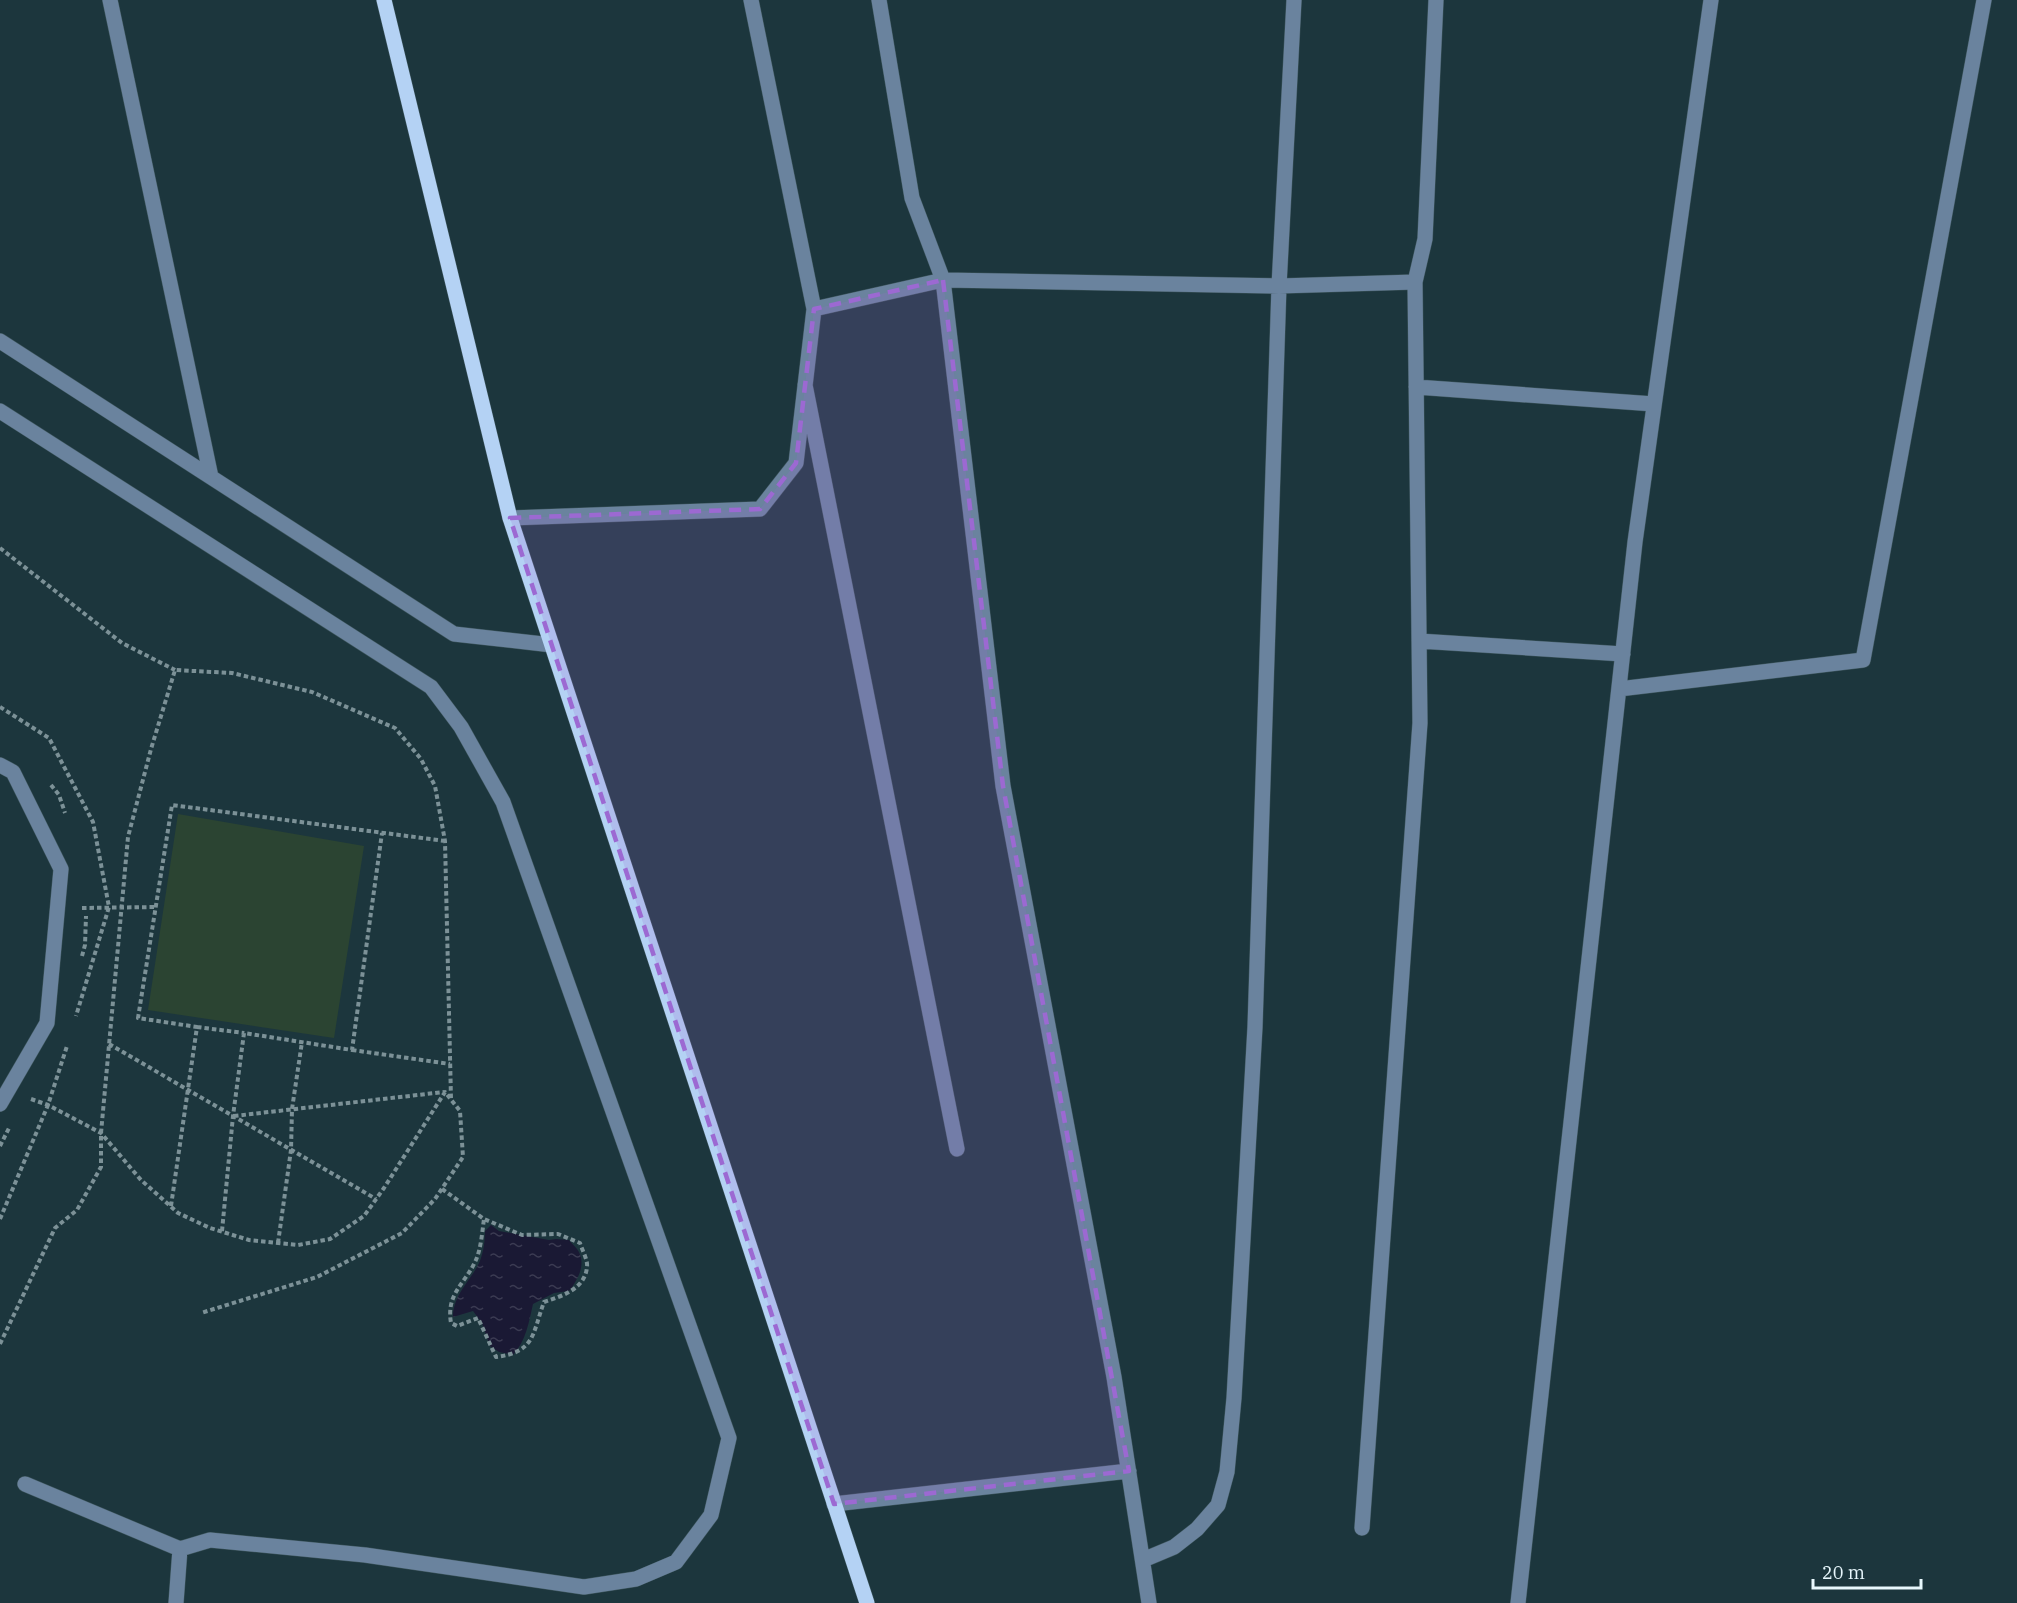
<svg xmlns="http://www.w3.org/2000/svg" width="2017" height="1603" font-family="'IBM Plex Serif',serif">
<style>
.garden{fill:#2b4432}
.water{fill:url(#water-ripples)}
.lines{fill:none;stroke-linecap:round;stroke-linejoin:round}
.minor-casing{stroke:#3d555c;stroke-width:16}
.major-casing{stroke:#3d555c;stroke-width:16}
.path{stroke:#7c9197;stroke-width:4;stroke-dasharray:4.5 3;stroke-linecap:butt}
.minor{stroke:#6a839e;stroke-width:15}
.major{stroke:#b4d2f4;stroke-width:15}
.marked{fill:#9c69d2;fill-opacity:0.2;stroke:#9c69d2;stroke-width:4.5;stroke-dasharray:12 8;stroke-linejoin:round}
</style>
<defs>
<pattern id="water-ripples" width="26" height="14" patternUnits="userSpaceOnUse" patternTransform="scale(1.5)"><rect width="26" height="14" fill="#1a1934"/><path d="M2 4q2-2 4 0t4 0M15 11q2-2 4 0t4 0" fill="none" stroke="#3b3b52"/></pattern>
</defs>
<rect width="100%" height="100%" fill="#1c363d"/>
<path class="garden" d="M178,814L364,846L334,1038L148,1010Z"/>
<path class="water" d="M491,1225L499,1231L549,1240L556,1239L569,1240C572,1244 577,1248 579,1252C586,1266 577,1281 569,1291L554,1293L533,1304C529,1322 526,1341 513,1355L499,1352L490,1346L482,1323L473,1311L453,1317C453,1297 467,1284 477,1267C483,1257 485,1242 485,1231Z"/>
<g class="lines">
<g class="minor-casing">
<path id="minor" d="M110,0L211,477
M879,0L912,198L943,280L1003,786L1114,1377L1149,1603
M814,309L943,280L1279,286L1415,282
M0,341L454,634L552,645
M805,385L957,1149
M1416,387L1654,404
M0,411L431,687L461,727L503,802L729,1438L711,1515L676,1562L636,1579L584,1587L365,1555L210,1540L180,1549
M510,518L760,509L796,463L814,309L751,0
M1419,641L1623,654
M1619,689L1863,660L1984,0
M0,765L13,772L61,869L47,1023L0,1104
M25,1484L180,1549L176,1603
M834,1504L1129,1471
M1362,1528L1420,723L1415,282L1425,239L1436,0
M1143,1560L1174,1547L1197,1529L1218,1505L1227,1472L1234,1398L1255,1027L1279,286L1294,0
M1518,1603L1635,542L1711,0"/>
</g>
<g class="major-casing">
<path id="major" d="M384,0L510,518L867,1603"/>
</g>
<path class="path" d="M0,548L122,643L175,670
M0,707L49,738L93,822L109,907L76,1016
M51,785L59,795L65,813
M82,908L156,907
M82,956L85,945L86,916
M197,1027L244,1033
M109,1044L376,1199
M352,1050L450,1064
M31,1099L48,1105L101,1133L141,1180L178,1213L210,1228L249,1240L298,1245L330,1239L364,1216L384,1188L445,1092L460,1111L463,1157L435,1199L402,1233L317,1277L201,1313
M234,1116L444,1092
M0,1146L9,1128
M442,1189L484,1219L522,1235L558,1234L580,1243C582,1250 588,1260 587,1267C585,1289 562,1296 544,1302C532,1335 535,1352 496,1357L478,1318L457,1326L451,1323C446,1294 464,1285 475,1262C481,1250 482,1233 484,1219
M171,1206L197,1027L138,1018L172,805L445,841
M0,1219L48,1105L67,1046
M222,1231L233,1116L244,1033L352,1050L382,833
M278,1243L291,1150L292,1109L302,1042
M0,1344L55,1228L77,1210L101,1167V1133L128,837L151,749L175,670L232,673L312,692L395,728L421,759L435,786L445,841L451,1099"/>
<use href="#minor" class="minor"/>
<use href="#major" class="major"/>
</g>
<path class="marked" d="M943,280L1003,786L1129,1471L834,1504L510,518L760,509L796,463L814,309Z"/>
<path d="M1813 1579v9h108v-9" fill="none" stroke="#e8f8fd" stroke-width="3"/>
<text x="1822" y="1579" font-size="18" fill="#e8f8fd" stroke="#1c363d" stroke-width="4.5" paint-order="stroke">20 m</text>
</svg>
